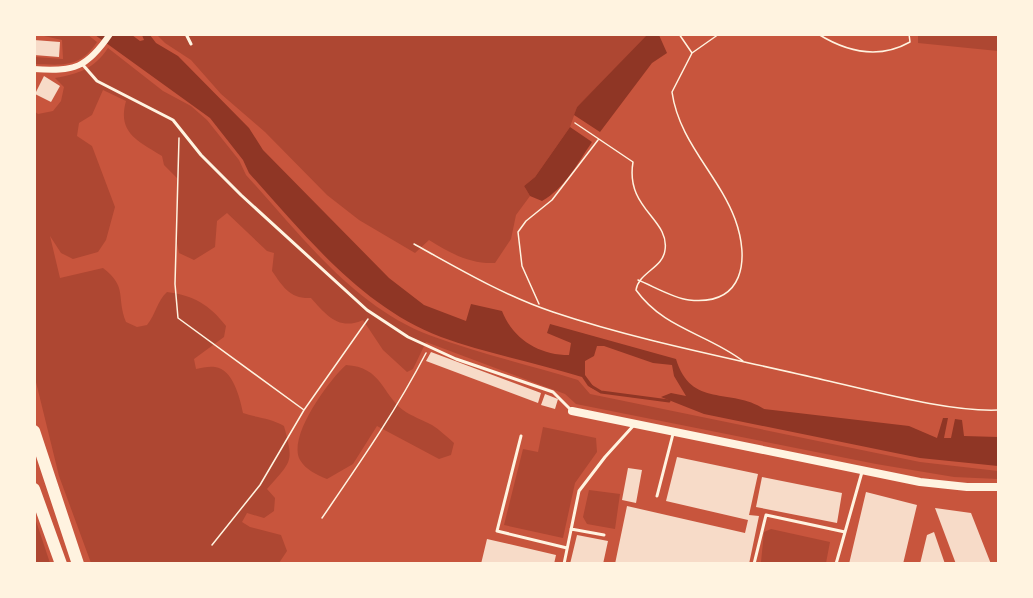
<svg xmlns="http://www.w3.org/2000/svg" width="1033" height="598" font-family="Karla,sans-serif">
<style>
.green{fill:#ae4732}
.water{fill:#8f3625}
.lines{fill:none;stroke-linecap:round;stroke-linejoin:round}
.stream{stroke:#8f3625;stroke-width:3}
.building{fill:#f7dbc8}
.path{stroke:#fff3e0;stroke-width:1.5}
.service{stroke:#fff3e0;stroke-width:3}
.minor{stroke:#fff3e0;stroke-width:6}
.tertiary{stroke:#fff3e0;stroke-width:8}
.motorway{stroke:#fff3e0;stroke-width:12}
</style>
<rect width="100%" height="100%" fill="#c8553d"/>
<path class="green" d="M35,34L88,35L97,42C80,68 63,65 35,64V57L63,59L62,40Z
M157,35H648L577,107L570,127L535,177L524,186L530,196L516,215L511,239L495,263C469,264 450,253 429,240L415,253L359,220L327,195L265,132L221,94L191,60L165,43Z
M918,35H998V51L918,43Z
M108,48L163,91L191,106L207,120L239,160L246,175C299,233 353,306 429,335C477,353 529,365 578,380L590,394L920,462L998,471V479L954,477L876,464L576,404L565,394L426,342L413,369L407,372L383,350L363,320C339,331 326,315 311,298C290,299 283,287 272,271L274,253L267,251L227,213L217,221L215,247L194,260L179,253L176,239L178,179L164,165L162,156C138,141 117,133 126,101L103,90L92,115L79,123L77,136L92,146L115,207L106,240L98,252L73,259L61,253L50,236L60,278L103,268C128,287 116,297 126,322L137,327L147,325C156,314 157,301 167,292C193,295 210,305 226,326L224,337L194,359L196,369C202,368 209,366 215,367C233,369 240,398 243,413C257,418 271,418 284,426C294,463 292,460 267,489L275,498L274,511L264,518L247,513L242,522L250,527L281,535L287,551L279,563H91L59,476L35,378L34,111L38,114L53,111L61,101L64,87L55,78C78,74 94,69 108,48Z
M346,365C382,367 382,394 403,410C411,416 423,420 432,425C440,430 447,437 454,443L451,455L439,459L377,426L353,464L327,479C317,475 306,470 300,460C287,437 329,380 346,365Z
M543,427L596,438L597,452L575,483L563,538L504,525L523,449L538,452Z
M589,490L620,494L615,529L587,524L583,517Z
M34,515L50,563H35Z
M771,529L830,542L826,563L761,562L764,532Z"/>
<path class="water" d="M648,34L659,35L667,53L652,63L600,132L574,115L577,107Z
M95,35H132L140,41L144,40L142,35H150L156,43L178,56L249,128L263,150L389,278L424,305L466,321L471,304L502,311C513,339 539,355 569,355L571,343L547,333L550,324L676,359C691,409 731,387 764,409L909,426L937,438L943,418H948L944,438H951L955,419L962,420L964,436L998,437V466L920,458L748,423L704,414L661,397L671,393L686,396L674,376L672,365L653,363L604,346H597L594,356L585,361V375L596,390L588,386L582,377C536,363 485,353 441,337C360,306 305,235 249,173L243,160L210,118Z
M570,127L592,142C577,164 565,188 542,201L530,196L524,186L535,177Z"/>
<g class="lines">
<path class="stream" d="M591,386L601,392L669,401"/>
</g>
<path class="building" d="M34,40L60,42L59,57L34,55Z
M44,76L60,86L51,102L35,94Z
M431,352L541,393L538,403L426,361Z
M545,394L558,399L555,409L541,405Z
M677,457L758,474L749,515L759,516L749,564H615L627,506L745,533L748,520L666,501Z
M628,468L642,470L636,503L622,500Z
M762,477L842,493L837,523L756,507Z
M866,492L917,505L903,564H849Z
M935,508L971,513L991,564H956Z
M934,532L945,564H920L927,535Z
M577,535L608,541L603,564H570Z
M487,539L556,555L554,564H481Z"/>
<g class="lines">
<path class="path" d="M679,34L692,53
M818,34C847,52 878,60 910,42L909,34
M575,123L633,162C625,209 670,219 665,250C663,268 639,272 636,290C664,329 706,333 743,361
M179,138L175,284L178,318L304,410
M414,244C459,269 505,296 553,312C639,341 735,359 824,380C874,391 948,412 998,410
M638,280C653,286 673,298 689,300C744,306 750,260 735,219C718,174 679,142 672,92L692,53L719,34
M539,304L522,266L518,232L526,221L552,200L598,140
M322,518C359,464 396,411 426,353
M212,545L260,485L304,410L368,319"/>
<path class="service" d="M186,34L191,44
M83,65L97,81L173,120L201,155L241,195L367,310L408,337L456,359L553,392L571,410
M521,436L497,531L567,548
M657,496L673,434
M571,529L604,535
M564,564L579,491L605,457L634,425
M754,564L766,515L845,532
M836,564L862,472"/>
<path class="minor" d="M34,69C74,72 87,68 110,34"/>
<path class="tertiary" d="M572,411L920,482L967,487H998"/>
<path class="motorway" d="M34,431L78,564
M34,489L61,564"/>
</g>
<rect width="1033" height="598" fill="none" stroke="#fff3e0" stroke-width="72"/>
</svg>
